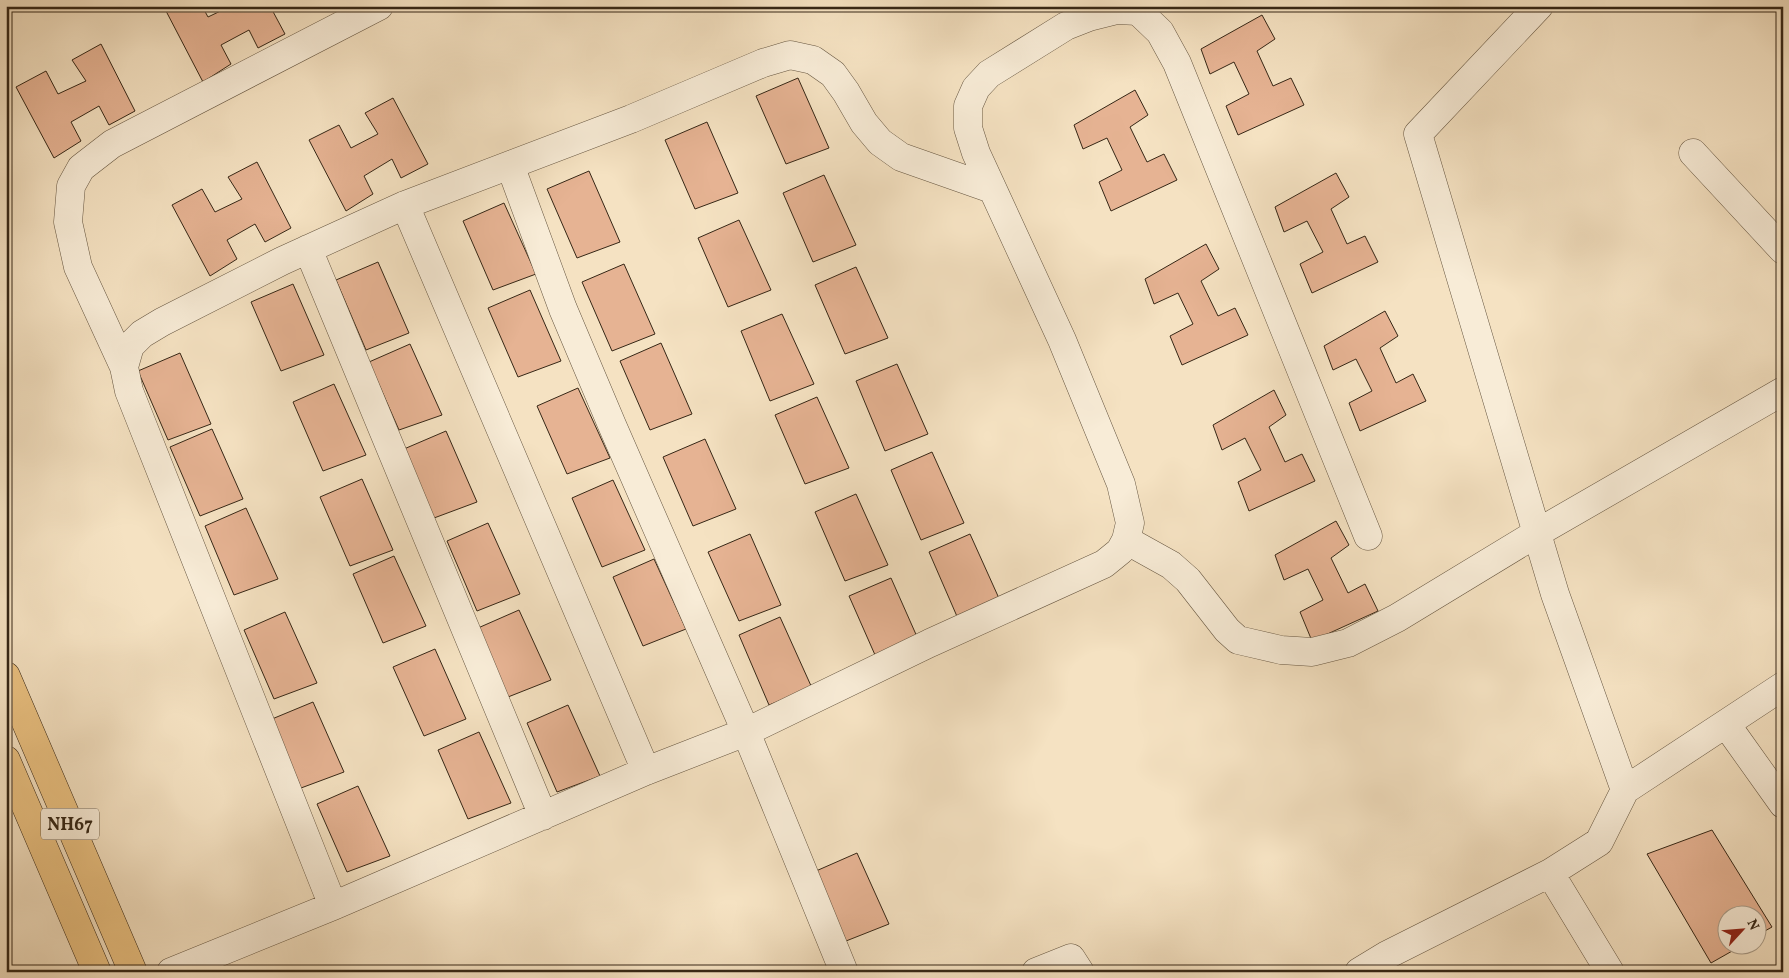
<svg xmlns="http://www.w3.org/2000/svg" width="1789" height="978" font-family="Vollkorn,serif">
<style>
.building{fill:#e6b393;stroke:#362716}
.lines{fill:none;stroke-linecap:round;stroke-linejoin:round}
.minor-casing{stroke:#665641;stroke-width:29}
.highway-casing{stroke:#362716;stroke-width:29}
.minor{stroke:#f8ecd7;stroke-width:28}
.highway{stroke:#eac181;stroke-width:28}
.labels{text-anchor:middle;stroke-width:4;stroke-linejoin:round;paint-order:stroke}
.shield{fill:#f8ecd7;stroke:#706250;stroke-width:1}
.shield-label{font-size:18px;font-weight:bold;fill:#362716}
</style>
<rect width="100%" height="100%" fill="#f5e2c2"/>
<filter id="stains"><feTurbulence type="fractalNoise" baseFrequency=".004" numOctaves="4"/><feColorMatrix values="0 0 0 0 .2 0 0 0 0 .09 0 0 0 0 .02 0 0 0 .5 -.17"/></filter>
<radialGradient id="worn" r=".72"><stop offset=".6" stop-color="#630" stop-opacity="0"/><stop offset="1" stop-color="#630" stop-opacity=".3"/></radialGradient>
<path class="building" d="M175,6H202L208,17L231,6H270L285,34L258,48L249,30L221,45L231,64L203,82L166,11Z
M1262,15L1275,39L1257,51L1273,86L1291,78L1304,105L1238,135L1226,106L1249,94L1234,62L1210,74L1201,49Z
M101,44L135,111L109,125L99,106L71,122L81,141L54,158L16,87L46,71L58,94L86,81L72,60Z
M798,78L829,148L786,164L756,96Z
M1135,90L1148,115L1130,127L1147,162L1164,154L1177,180L1111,211L1099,182L1122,170L1107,138L1083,149L1074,125Z
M393,98L428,164L401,178L392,159L364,176L373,194L346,211L309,140L339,125L351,148L378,134L365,113Z
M707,122L738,193L695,209L665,140Z
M257,162L291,228L265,242L255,224L227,240L237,259L210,276L172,205L202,189L215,212L242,199L228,177Z
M589,171L620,242L577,258L547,189Z
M1336,173L1349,197L1331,209L1347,244L1365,236L1378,262L1312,293L1300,264L1323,252L1307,221L1284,232L1275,207Z
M824,175L856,245L813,262L783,193Z
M504,203L536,274L493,290L463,221Z
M739,220L771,290L728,307L698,238Z
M1206,244L1219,269L1201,281L1218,316L1235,308L1248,335L1182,365L1170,336L1193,324L1178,293L1154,304L1145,279Z
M378,262L409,333L366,350L336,280Z
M624,264L655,334L612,351L582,282Z
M856,267L888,338L845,354L815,285Z
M293,284L324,355L281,371L251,302Z
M530,290L561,361L518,377L488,308Z
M1385,311L1398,336L1380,348L1396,383L1413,374L1426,401L1360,431L1349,403L1372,391L1356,359L1333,370L1324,346Z
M782,314L814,384L770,401L741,331Z
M661,343L692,414L650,430L620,361Z
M410,344L442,415L399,430L369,362Z
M180,353L211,424L168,440L138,371Z
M897,364L928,434L885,451L856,381Z
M334,384L366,455L323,471L293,402Z
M578,388L610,458L567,474L537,406Z
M1274,390L1286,415L1269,427L1285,462L1302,454L1315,481L1249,511L1238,482L1261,470L1245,438L1222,450L1213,425Z
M817,397L849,468L805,484L775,415Z
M212,429L243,499L200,516L170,447Z
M446,431L477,502L434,518L404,449Z
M705,439L736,509L693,526L663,457Z
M932,452L964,523L921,540L891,470Z
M362,479L393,550L350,566L320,497Z
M613,480L645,550L602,567L572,498Z
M856,494L888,565L845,581L815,512Z
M246,508L278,579L234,595L205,526Z
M1336,521L1349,545L1331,558L1348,593L1365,584L1378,611L1312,641L1300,612L1323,600L1308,569L1284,580L1275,555Z
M488,523L520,594L477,611L447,541Z
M750,534L781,605L739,621L708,552Z
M970,534L1002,605L959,621L929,552Z
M394,556L426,626L383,643L353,574Z
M654,559L686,629L643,646L613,577Z
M891,578L922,648L879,664L849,596Z
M519,610L551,680L508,697L478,628Z
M285,612L317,683L274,699L244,630Z
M780,617L812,688L769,705L739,635Z
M435,649L466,719L424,736L393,667Z
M313,702L344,772L301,788L272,719Z
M568,705L600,776L557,792L527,723Z
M479,732L511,803L468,819L438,750Z
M358,786L390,856L347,872L317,804Z
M1712,830L1772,927L1756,936V916H1726V946H1741L1711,963L1647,854Z
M857,853L889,924L846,941L816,871Z"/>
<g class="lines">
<g class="minor-casing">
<path id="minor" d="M1693,153L1783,250
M510,165L563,309L612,425L746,732L844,972
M405,205L646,771
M308,249L543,816
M124,367L78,267L68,222L71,186L81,168L112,144L379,6
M1126,540L1171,565L1188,580L1227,630L1238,640L1281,650L1312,652L1348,643L1397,618L1537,533L1783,391
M1726,724L1783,804
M1625,790L1783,686
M1550,873L1610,972
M333,906L129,391L124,367L130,346L142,334L162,322L282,261L405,205L631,119L763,63L790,55L813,60L833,74L846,92L864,123L880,142L901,157L992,189
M171,972L333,906L646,771L746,732L930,643L1104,564L1120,551L1126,540L1130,523L1121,484L1062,340L976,153L968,128V106L976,88L989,74L1066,26L1089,17L1117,10L1138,11L1160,32L1177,63L1368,536
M1036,972L1071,958L1080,972
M1359,972L1387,955L1550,873L1599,842L1625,790L1555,594L1418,134L1539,6"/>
</g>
<g class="highway-casing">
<path id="highway" d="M6,676L133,972
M6,760L97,972"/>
</g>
<use href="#minor" class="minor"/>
<use href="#highway" class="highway"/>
</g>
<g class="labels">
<rect class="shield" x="41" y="808.5" width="58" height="31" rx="4"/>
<g class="shield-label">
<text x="70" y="830">NH67</text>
</g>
</g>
<rect width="1789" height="978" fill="none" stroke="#f5e2c2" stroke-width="25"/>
<rect x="8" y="8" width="1774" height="963" fill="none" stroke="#362716" stroke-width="2.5"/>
<rect x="12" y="12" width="1764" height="953" fill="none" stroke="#362716"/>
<g transform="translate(1742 930) rotate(64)"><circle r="24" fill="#f8ecd7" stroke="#aa9d8a"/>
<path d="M0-4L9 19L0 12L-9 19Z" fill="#8f2418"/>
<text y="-8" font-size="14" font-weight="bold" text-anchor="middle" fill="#362716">N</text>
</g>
<rect width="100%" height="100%" filter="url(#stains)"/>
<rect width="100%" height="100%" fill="url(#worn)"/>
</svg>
